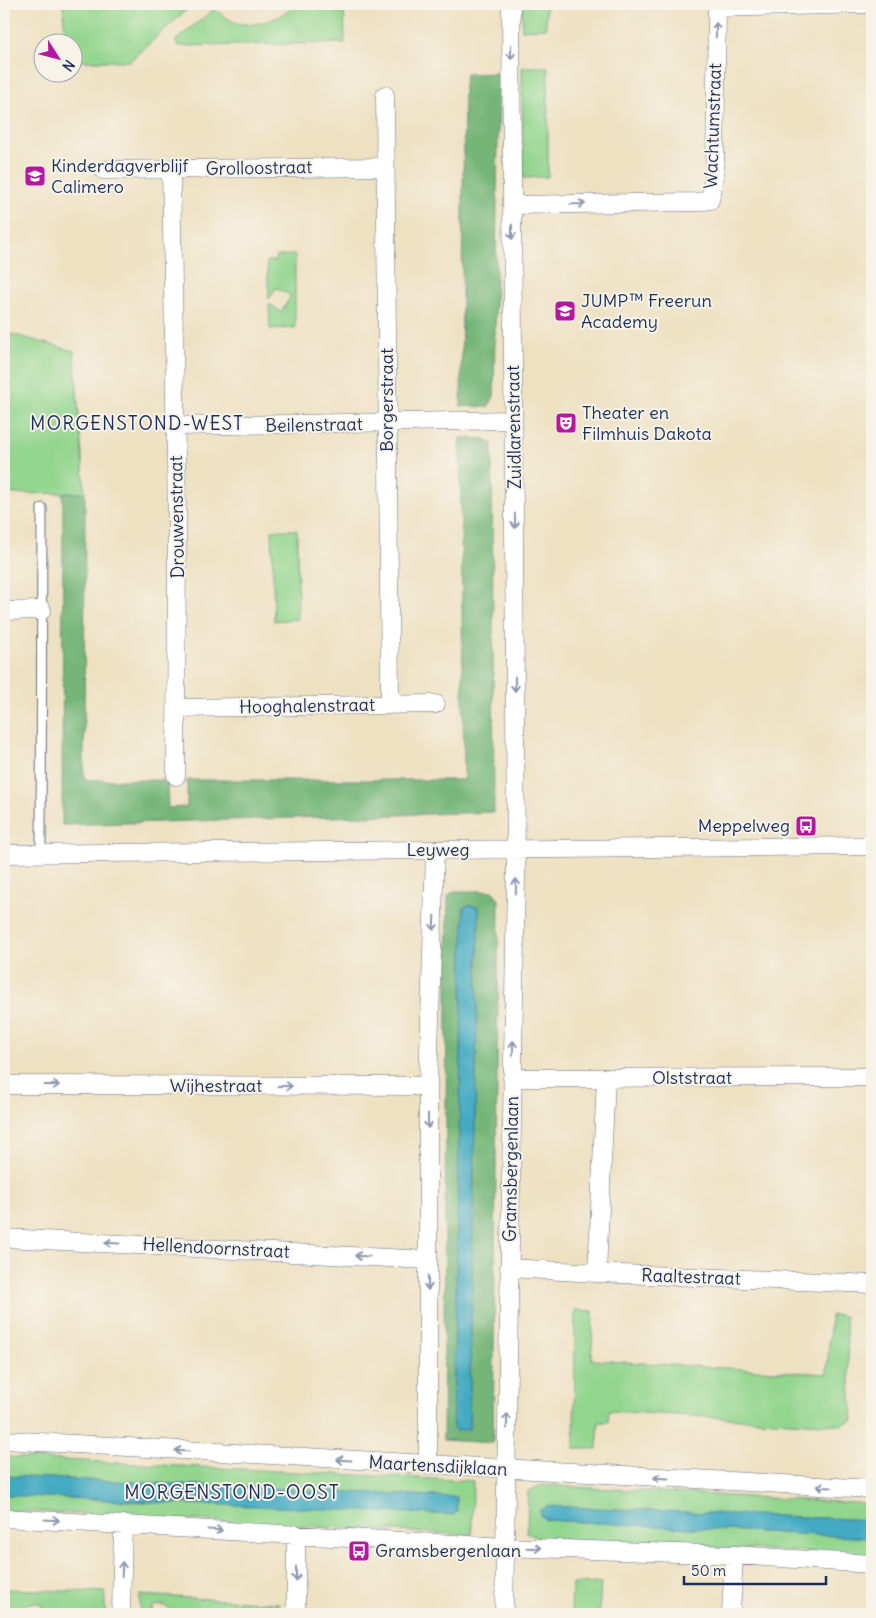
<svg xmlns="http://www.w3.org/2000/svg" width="876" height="1618" font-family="Delius,sans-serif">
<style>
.green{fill:#92d58d;stroke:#568276}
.forest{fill:#75b678;stroke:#48726b;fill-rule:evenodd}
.water{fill:#42aac2;stroke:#2e6c90}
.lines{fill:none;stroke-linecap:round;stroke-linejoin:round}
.lane-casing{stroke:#656d81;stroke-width:11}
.street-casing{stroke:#656d81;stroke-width:19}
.lane{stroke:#fff;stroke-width:9}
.street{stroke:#fff;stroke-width:18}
.oneway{stroke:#8d97ae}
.labels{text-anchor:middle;stroke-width:4;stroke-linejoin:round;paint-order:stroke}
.street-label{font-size:18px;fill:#1b2f5e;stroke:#f7f3e8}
.poi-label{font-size:18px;fill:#1b2f5e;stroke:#f7f3e8;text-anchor:start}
.neighbourhood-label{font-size:19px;letter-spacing:1px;fill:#1b2f5e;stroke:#f7f3e8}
</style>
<rect width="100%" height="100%" fill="#f7f3e8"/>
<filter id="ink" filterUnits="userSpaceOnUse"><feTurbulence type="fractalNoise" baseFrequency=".02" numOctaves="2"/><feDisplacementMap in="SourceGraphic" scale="10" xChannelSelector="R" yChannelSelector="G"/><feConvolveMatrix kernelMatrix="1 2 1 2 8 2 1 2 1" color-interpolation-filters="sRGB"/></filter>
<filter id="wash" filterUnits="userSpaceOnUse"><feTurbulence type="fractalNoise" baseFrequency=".0096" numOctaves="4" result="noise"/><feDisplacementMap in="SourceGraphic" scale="20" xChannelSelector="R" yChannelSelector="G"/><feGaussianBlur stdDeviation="1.12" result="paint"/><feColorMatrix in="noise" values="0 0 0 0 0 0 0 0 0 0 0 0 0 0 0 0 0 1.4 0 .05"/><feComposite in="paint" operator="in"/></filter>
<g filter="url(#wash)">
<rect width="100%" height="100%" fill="#eee1c2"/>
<path class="green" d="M63,4H193L130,61H73L72,42H65Z
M297,4H344L345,43L179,46L175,41L214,9C220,13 227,19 234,22C255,29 282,18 297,4Z
M522,4H546V28L522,30Z
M522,67H548V177L523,178Z
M295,255V328L270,329L269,304L281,312L291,296L276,288L269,299L267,261H275L276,256Z
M4,332L74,351L85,493L4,494Z
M272,530H297L298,619L274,621Z
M575,1310L593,1311L592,1360L827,1374L831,1315L845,1316L853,1420L841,1425L609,1411L608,1422H599L597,1449H574Z
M4,1457L473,1481L472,1535L4,1510V1495L205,1505L456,1497L4,1476Z
M541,1485L872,1504V1520L546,1506V1509L540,1510V1515L546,1518V1520L872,1538V1555L540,1539L527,1533L528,1491Z
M601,1583L599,1614H571L572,1584Z
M4,1589L105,1592V1614H41L43,1605C31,1600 22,1604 16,1614H4Z
M140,1595L279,1603L278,1614H177L163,1605L153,1606L151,1614H140Z"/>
<path class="forest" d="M499,73L494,397L488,407L461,406L464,85L466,74Z
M460,438L485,439L492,444L494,812L62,825L63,493H85L84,780H167L168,808L187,807V780H464Z
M454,891H493L499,900L493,1443L443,1440L448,896ZM464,907H479L469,1429L456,1431L453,1427Z"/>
<path class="water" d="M470,905L479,907L469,1429L456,1431L453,1427L464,907Z
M4,1476L457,1497V1512L453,1515L4,1495Z
M546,1506L872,1520V1538L545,1520V1518L540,1516V1509H546Z"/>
</g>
<g filter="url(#ink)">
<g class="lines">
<g class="lane-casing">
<path id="lane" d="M41,853L42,508"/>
</g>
<g class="street-casing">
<path id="street" d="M717,8L864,4
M385,95L390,705
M171,169L177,517L176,776
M103,170L385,167
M512,205L696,202L710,200L715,169L717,4
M175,426L513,420
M4,611L42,610
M177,708L436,704
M4,854L872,846
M512,1078L872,1077
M4,1085L428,1086
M4,1238L428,1260
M509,1268L597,1273L872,1284
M597,1273L606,1078
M4,1440L872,1489
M428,1465V1086L435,850
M4,1518L505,1547L734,1555L872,1564
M121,1614L123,1524
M296,1614V1534
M504,1614L516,875L511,4
M731,1614L734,1555"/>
</g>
<use href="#lane" class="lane"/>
<use href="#street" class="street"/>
</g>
<defs><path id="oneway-shaft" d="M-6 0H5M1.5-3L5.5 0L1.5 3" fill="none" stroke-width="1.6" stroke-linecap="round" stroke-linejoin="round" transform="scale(1.25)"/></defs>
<g class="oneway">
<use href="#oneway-shaft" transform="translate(716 30) rotate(-89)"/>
<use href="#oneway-shaft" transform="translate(511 52) rotate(90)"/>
<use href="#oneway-shaft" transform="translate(578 204) rotate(-1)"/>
<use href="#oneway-shaft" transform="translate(512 232) rotate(90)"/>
<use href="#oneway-shaft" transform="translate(515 521) rotate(89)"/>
<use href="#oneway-shaft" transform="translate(515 684) rotate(90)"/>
<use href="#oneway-shaft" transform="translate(516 886) rotate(-89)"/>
<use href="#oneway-shaft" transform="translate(434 923) rotate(92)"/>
<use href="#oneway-shaft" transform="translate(513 1048) rotate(-89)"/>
<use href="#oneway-shaft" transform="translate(52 1085)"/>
<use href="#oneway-shaft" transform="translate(285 1086)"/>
<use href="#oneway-shaft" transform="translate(428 1121) rotate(90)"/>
<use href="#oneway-shaft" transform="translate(112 1243) rotate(-177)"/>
<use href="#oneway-shaft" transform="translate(362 1256) rotate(-177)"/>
<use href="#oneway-shaft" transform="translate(428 1283) rotate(90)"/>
<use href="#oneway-shaft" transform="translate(507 1421) rotate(-89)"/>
<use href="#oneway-shaft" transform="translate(182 1451) rotate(-177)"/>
<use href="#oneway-shaft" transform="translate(344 1460) rotate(-177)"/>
<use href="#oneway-shaft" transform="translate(661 1478) rotate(-177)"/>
<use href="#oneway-shaft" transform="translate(824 1487) rotate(-177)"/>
<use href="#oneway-shaft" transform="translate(52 1520) rotate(3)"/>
<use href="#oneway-shaft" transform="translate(215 1530) rotate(3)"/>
<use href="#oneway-shaft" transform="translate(534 1548) rotate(2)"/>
<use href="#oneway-shaft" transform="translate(122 1569) rotate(-88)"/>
<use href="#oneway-shaft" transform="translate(296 1574) rotate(90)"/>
</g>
</g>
<defs>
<g id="school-square" transform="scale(1.125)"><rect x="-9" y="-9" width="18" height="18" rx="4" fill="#b5179e" stroke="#f7f3e8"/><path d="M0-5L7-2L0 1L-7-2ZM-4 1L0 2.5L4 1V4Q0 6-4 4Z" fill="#fff"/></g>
<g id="theatre-square" transform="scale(1.125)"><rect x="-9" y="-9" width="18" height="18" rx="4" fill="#b5179e" stroke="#f7f3e8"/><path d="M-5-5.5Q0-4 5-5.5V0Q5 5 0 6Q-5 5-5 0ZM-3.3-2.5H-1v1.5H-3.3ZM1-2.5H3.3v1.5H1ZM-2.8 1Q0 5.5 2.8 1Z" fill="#fff"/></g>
<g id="bus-square" transform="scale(1.125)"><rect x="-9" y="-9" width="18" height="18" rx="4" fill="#b5179e" stroke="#f7f3e8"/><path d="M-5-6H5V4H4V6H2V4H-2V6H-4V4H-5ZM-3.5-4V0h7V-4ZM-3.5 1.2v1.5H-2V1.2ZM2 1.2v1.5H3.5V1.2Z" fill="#fff"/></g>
</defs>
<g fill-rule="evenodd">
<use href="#school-square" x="35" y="176"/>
<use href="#school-square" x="565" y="311"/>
<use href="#theatre-square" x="566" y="423"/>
<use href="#bus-square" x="806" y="826"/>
<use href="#bus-square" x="359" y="1551"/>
</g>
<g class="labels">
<g class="street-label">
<text transform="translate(713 126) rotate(-88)" y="6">Wachtumstraat</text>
<text transform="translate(259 168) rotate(-1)" y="6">Grolloostraat</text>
<text transform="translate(387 400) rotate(-90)" y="6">Borgerstraat</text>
<text transform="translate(314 425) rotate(-1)" y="6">Beilenstraat</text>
<text transform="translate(514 427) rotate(-91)" y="6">Zuidlarenstraat</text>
<text transform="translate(177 517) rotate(-91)" y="6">Drouwenstraat</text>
<text transform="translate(307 706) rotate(-1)" y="6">Hooghalenstraat</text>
<text x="438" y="856">Leyweg</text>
<text x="692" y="1084">Olststraat</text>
<text x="216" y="1092">Wijhestraat</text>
<text transform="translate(511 1169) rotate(-89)" y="6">Gramsbergenlaan</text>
<text transform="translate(216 1248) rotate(3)" y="6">Hellendoornstraat</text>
<text transform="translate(691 1277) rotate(2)" y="6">Raaltestraat</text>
<text transform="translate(438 1466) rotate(3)" y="6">Maartensdijklaan</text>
</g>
<g class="poi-label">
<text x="51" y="172">Kinderdagverblijf<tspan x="51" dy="21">Calimero</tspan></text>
<text x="581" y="307">JUMP™ Freerun<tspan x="581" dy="21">Academy</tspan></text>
<text x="582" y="419">Theater en<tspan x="582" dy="21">Filmhuis Dakota</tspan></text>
<text x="790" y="832" text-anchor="end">Meppelweg</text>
<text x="375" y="1557">Gramsbergenlaan</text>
</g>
<g class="neighbourhood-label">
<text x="137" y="430">MORGENSTOND-WEST</text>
<text x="232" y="1499">MORGENSTOND-OOST</text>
</g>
</g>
<rect width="876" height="1618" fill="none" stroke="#f7f3e8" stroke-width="20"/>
<g transform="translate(58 58) rotate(126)"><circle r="24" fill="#f7f3e8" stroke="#9fa5b1"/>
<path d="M0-4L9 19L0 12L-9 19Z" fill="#b5179e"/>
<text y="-8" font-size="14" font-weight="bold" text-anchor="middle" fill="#1b2f5e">N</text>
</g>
<path d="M684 1576v8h142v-8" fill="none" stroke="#1b2f5e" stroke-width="2.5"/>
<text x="691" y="1576" font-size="15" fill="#1b2f5e" stroke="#f7f3e8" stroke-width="4" paint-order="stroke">50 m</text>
</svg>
